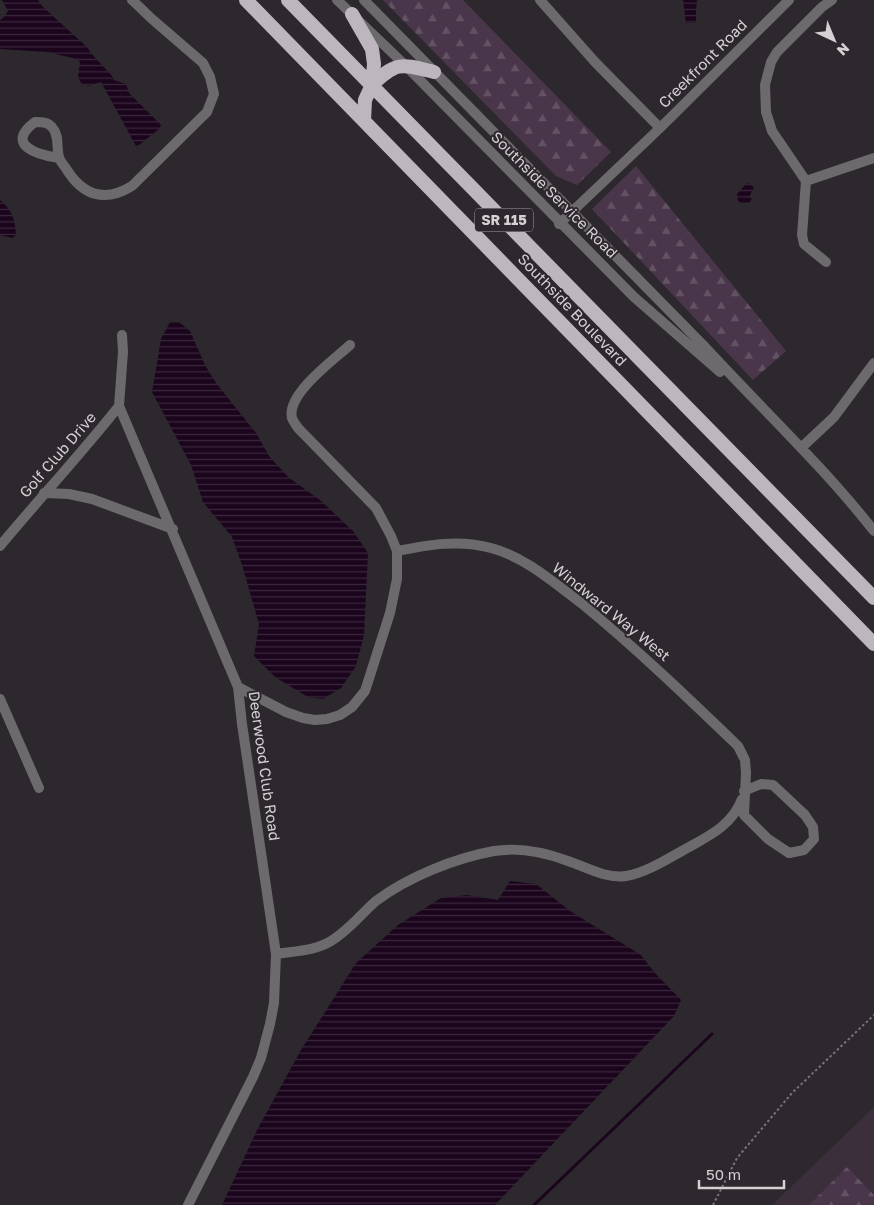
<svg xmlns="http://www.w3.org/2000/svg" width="874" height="1205" font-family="'Golos Text',sans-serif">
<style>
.built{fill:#3a2f3a}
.forest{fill:url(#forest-firs)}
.water{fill:url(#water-rules)}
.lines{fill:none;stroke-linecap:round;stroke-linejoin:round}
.stream{stroke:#1a051c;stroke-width:3}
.path{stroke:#7a747a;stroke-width:2;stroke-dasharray:2.5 2.5;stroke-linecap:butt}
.minor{stroke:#6d6a6d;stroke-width:10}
.trunk{stroke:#beb6be;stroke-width:14}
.labels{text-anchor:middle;stroke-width:4;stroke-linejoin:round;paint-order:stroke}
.shield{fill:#2d272e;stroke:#a29da2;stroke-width:1}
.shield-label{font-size:14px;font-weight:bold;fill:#d4d0d4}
.street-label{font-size:15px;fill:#d4d0d4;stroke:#2d272e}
</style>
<defs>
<pattern id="forest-firs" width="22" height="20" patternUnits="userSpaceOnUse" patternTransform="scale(1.25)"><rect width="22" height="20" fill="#4a364b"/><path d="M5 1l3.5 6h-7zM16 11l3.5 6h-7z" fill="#635264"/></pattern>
<pattern id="water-rules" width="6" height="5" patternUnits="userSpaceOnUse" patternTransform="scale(1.25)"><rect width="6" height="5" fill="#1a051c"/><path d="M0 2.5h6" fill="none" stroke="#3a283c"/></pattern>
</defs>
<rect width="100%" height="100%" fill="#2d272e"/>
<path class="built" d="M874,1107V1205H772Z"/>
<path class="forest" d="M383,0H463L611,152L577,185L556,176Z
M636,166L786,351L753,380L592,209Z
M847,1167L874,1195V1205H809Z"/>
<path class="water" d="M2,0H38L43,7L88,48L90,52L112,76L114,80L126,84L129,93L161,125L159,129L139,145L136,146L101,82L89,86L82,84L78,78L80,62L77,59L47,52L0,49V20L4,17L8,11Z
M683,0H697L696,12V22L686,23Z
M747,183L754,187L749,197L752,199L749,203H741L738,201L737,194Z
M0,200C12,210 15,219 16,235L12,238L0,235Z
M170,322H179L190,331L205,365L216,383L256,433L269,456L288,477L320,500L353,531L368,553L364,635L356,666L341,688L323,699L308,697L275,677L254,656L259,624L242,565L232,537L203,502L191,465L152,392L161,339Z
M510,881L536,884L570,911L641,955L654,972L681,1000L674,1016L495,1205H222L257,1130L301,1050L356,963L398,925L441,898L467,895L498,900Z"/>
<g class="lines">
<path class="stream" d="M534,1205L712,1034"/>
<path class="path" d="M713,1205L737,1158L792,1093L874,1015"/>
<path class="minor" d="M337,0L405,65L634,297L720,372
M364,0L703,345C760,407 822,465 874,531
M540,0L595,62L660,128
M59,158C38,155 4,145 35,122C42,122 47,122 52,127C60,136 56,148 59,157C60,162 65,166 67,170C84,197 106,202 132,186L207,112L214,94L210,77L203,63L152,19L132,0
M806,181L772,131L766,112L765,85L771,62L777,52L822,7L832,0
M806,181L802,235L804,244L826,262
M806,181L874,158
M559,224L660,128L789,0
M122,335L123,352L119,406L238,687L242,724L276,954L274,1003L270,1024L261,1058L253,1077L188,1205
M801,448L834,417L874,363
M44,493L69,494L92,499L173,529
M0,546C39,499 81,454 119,406
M397,551C428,545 459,539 491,548C525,557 553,582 581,603C636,648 687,697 738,746L745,760L746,773L744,815L768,839L789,853L804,850L814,839L813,827L805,815L773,785L761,784L744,791
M238,687L286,712L303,718L315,720L327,719L340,715L352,707L365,691L390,613L397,579V551L391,536L376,508L298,428C296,425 293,421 292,418C286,394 335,359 350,345
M0,699L39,788
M276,954C294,951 315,951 331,941C348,931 361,914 376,901C408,877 455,858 494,851C519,847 544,852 568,861C586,867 606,879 626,876C647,873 672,856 691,846C713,834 733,823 742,799"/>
<path class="trunk" d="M246,0L874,644
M288,0L874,598
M352,14L372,49L374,64L372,85L365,100L364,121
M372,85C397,61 401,64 434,72"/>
</g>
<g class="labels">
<rect class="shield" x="475" y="208.5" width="58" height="23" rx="4"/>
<g class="shield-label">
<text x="504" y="225">SR 115</text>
</g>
<g class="street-label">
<text transform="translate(703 64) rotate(-45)" y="5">Creekfront Road</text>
<text transform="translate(554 195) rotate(45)" y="5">Southside Service Road</text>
<text transform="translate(572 310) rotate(46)" y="5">Southside Boulevard</text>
<text transform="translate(58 455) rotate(-49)" y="5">Golf Club Drive</text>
<text transform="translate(611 612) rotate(39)" y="5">Windward Way West</text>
<text transform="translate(264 766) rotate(82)" y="5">Deerwood Club Road</text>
</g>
</g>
<g transform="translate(834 40) rotate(136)" stroke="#2d272e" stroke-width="4" paint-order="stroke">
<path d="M0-4L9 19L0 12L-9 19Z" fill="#d4d0d4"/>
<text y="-8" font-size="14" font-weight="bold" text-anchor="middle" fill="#d4d0d4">N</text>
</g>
<path d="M699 1180v8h85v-8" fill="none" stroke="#d4d0d4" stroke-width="2.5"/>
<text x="706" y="1180" font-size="15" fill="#d4d0d4" stroke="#2d272e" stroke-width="4" paint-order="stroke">50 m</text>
</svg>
